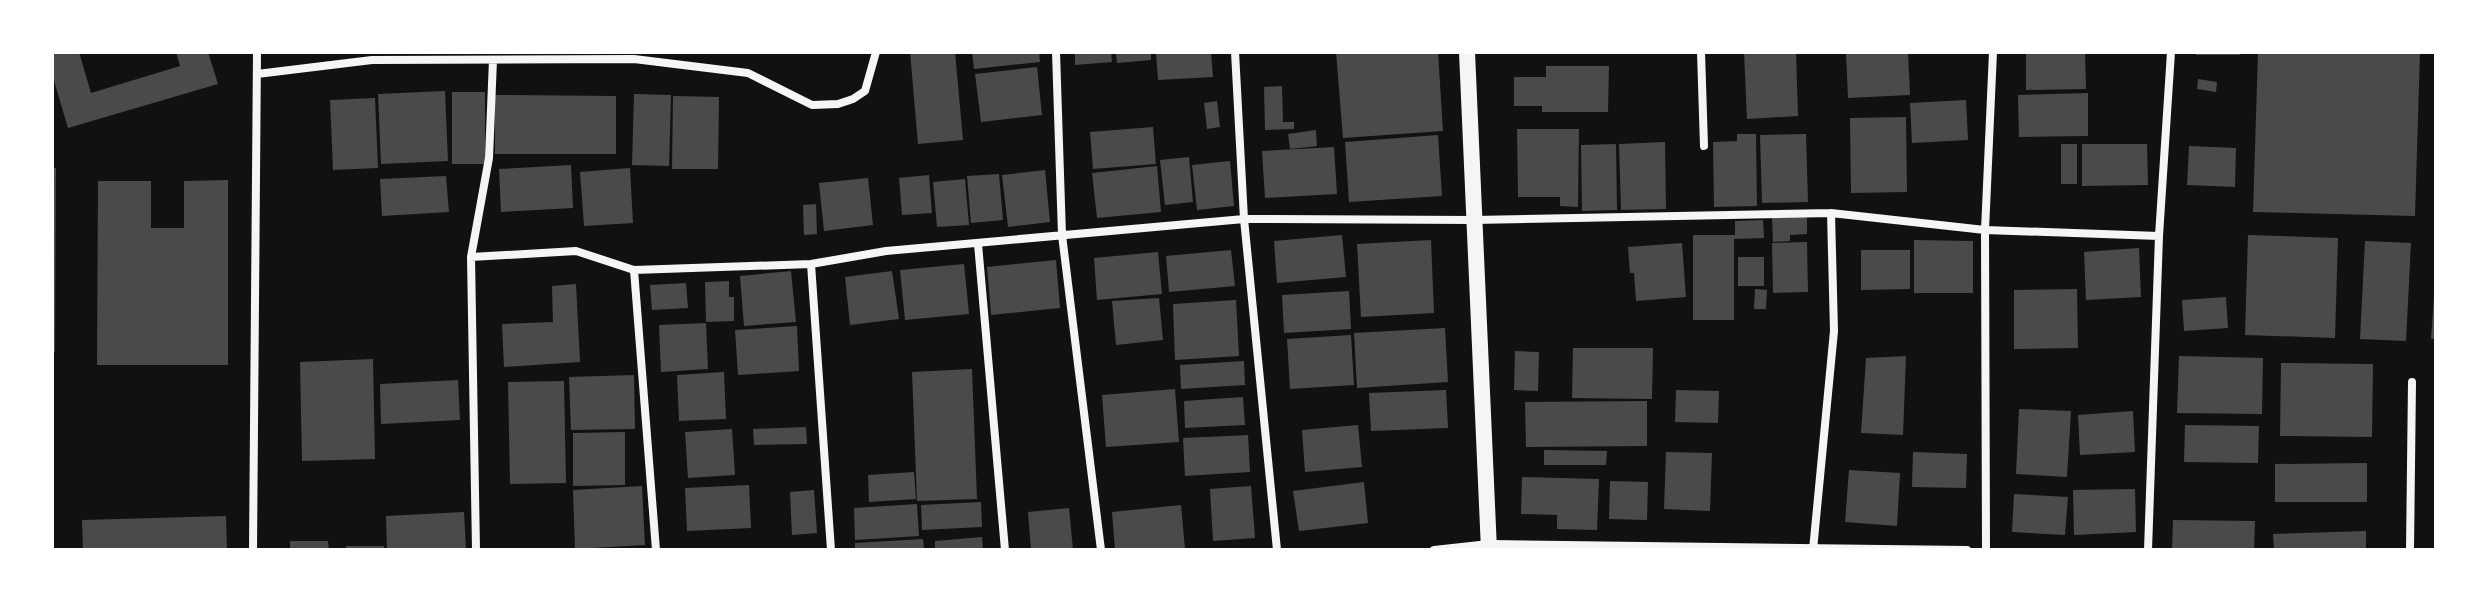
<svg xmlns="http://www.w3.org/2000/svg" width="2488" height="602" font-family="'Golos Text',sans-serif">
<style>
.building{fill:#4a4a4a}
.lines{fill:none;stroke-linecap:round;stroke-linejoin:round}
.minor{stroke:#f5f5f5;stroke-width:8}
.secondary{stroke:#f5f5f5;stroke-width:16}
</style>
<rect width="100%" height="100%" fill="#111"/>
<path class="building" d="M52,52H79L91,93L180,66L176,52H208L218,84L68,128L52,74Z
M910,52H955L963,140L918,144Z
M972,52H1039L1040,62L974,69Z
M1075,52H1111L1112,62L1075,65Z
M1116,52H1151V60L1117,63Z
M1156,52H1211L1213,77L1158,80Z
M1336,52H1438L1443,131L1343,138Z
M1744,52H1796L1798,116L1747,119Z
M1908,52L1910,95L1848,98L1846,54Z
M2026,52H2085L2086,89L2026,90Z
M2196,52H2240V55H2196Z
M2258,52H2420L2415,216L2253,212Z
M1546,66H1609L1608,112H1542V106H1514V77H1546Z
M1037,67L1042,115L981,122L975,74Z
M2198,79L2217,82L2216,92L2197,89Z
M1282,86L1283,122H1294V129L1265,130L1264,87Z
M445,91L448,161L381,164L378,94Z
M452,92H485V164H452Z
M2088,93V136L2019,137L2018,95Z
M634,94L671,95L669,166L632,165Z
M495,95L616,96V154H495Z
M673,96L719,97L718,169H672Z
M375,98L378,168L333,170L330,100Z
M1966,100L1968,140L1912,143L1910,103Z
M1217,101L1220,127L1207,129L1204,103Z
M1906,117L1907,192L1851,193L1850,118Z
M1153,127L1156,164L1093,169L1090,132Z
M1517,129H1579L1578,207L1560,206V197H1518Z
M1316,130L1317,146L1290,149L1288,134Z
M1737,134H1756L1757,206L1714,207L1713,142L1737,141Z
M1806,134L1808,202L1762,203L1760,135Z
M1438,135L1442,196L1349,202L1345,142Z
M1665,142L1666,209L1621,210L1619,144Z
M1616,144L1617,210L1582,211L1581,145Z
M2061,144H2077V184H2061Z
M2082,144H2147L2148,185L2082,186Z
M2189,146L2236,148L2235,187L2187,185Z
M1334,147L1337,194L1265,198L1262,151Z
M1189,157L1193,202L1165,205L1160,160Z
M1230,161L1234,206L1197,210L1192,165Z
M571,165L573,208L501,212L499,169Z
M1157,166L1161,212L1097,218L1092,173Z
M52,168H56L55,352H52Z
M630,168L633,223L584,226L580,172Z
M1045,170L1050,222L1008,227L1002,175Z
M999,174L1003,220L971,223L967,176Z
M929,175L932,213L902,215L899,178Z
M446,176L449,212L382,216L380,179Z
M868,178L873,225L824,231L819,183Z
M965,179L969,225L937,227L933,182Z
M228,180V365H97L98,181H151V228H184V181Z
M816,204L817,234L804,235L803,205Z
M1807,216V234L1790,235V241L1773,242L1772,218Z
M1763,220L1764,238L1734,239V320H1693V235H1735V221Z
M1342,235L1346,277L1277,283L1274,241Z
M2248,235L2338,238L2335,338L2245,335Z
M1431,240L1434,313L1361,317L1357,244Z
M1914,240L1973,241V293H1914Z
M2365,241L2411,243L2406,341L2360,339Z
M1807,242L1808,292L1773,293L1772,243Z
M1682,243L1686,297L1636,301L1634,273H1630L1628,247Z
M2139,248L2141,297L2086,300L2084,252Z
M1231,250L1235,286L1169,292L1166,256Z
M1861,250H1910V289L1861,290Z
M1158,252L1162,294L1097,300L1094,258Z
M1738,257H1764V286H1738Z
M1056,260L1060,308L991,315L987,267Z
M964,264L969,314L905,320L900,270Z
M791,271L796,322L744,326L740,276Z
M892,271L899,319L850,325L845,277Z
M729,281V297H734V321L706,322L705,282Z
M686,283L688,308L652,310L650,285Z
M576,284L580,362L504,367L502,324L553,322L552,286Z
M1755,289L1767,290L1766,309H1754Z
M2077,289L2078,348L2014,349V290Z
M1349,291L1351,329L1284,333L1282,295Z
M2434,295H2436V339H2431Z
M2226,297L2228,328L2184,331L2182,300Z
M1159,298L1163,340L1116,345L1112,301Z
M1236,300L1239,356L1175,360L1173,304Z
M706,323L708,369L661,372L659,325Z
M797,326L799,371L738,375L735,330Z
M1445,328L1448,382L1357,388L1354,333Z
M1351,335L1354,385L1290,389L1287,339Z
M1573,348H1653L1652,399L1572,398Z
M1515,351L1539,352L1538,391L1514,390Z
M1906,356L1903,435L1861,433L1866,358Z
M2179,356L2263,358L2262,414L2177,413Z
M373,359L375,459L302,461L300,362Z
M1244,361L1245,385L1181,389L1180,365Z
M2281,363L2373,364L2372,437L2280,436Z
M972,369L977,499L917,501L912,372Z
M724,372L726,419L679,421L677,375Z
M634,375L635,429L571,430L569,377Z
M458,380L460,420L381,424L380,384Z
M564,381L566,483L510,484L508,382Z
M1175,389L1179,442L1106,447L1102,395Z
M1446,390L1448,428L1371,431L1369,393Z
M1676,390L1719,391L1718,423L1675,422Z
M1243,397L1245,425L1185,428L1184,401Z
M1647,401V446L1526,447L1525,402Z
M2019,409L2071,411L2067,477L2016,474Z
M2133,411L2135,452L2080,455L2078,415Z
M1358,425L1362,467L1305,472L1302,430Z
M2185,425L2259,426L2258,463L2184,462Z
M806,427L807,444L754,445L753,429Z
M732,429L735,475L688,478L685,432Z
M625,432V485L573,486V433Z
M1248,435L1250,472L1185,476L1183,438Z
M1544,450L1607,451L1606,465H1544Z
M1666,452L1712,453L1710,511L1664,509Z
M1913,452L1967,454L1966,488L1912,487Z
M2367,463V502H2275V464Z
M1849,470L1900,473L1897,526L1845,522Z
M914,472L916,499L869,502L868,475Z
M1522,477L1599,479L1597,530L1557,529V515L1521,514Z
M1610,481L1648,482L1647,520L1609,519Z
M1364,482L1368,523L1299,531L1293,491Z
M749,485L751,528L687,531L685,488Z
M642,486L645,545L575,549L573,490Z
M1251,486L1255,538L1213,541L1210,489Z
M2135,489L2136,532L2074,535L2073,490Z
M814,490L817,533L792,535L790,492Z
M2014,494L2068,497L2065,535L2012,532Z
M981,502L982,527L922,530L921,505Z
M917,504L919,536L855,540L854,508Z
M1181,505L1185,549L1115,550L1112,512Z
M1069,508L1073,550H1031L1028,512Z
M464,512L466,550H387L386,516Z
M226,516L227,550H83L82,520Z
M2173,520L2255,521L2254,550H2172Z
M2366,531V550H2274L2273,534Z
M982,537L983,550H935V541Z
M923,539L924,550H855V543Z
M290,541H328L329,550H290Z
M346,546H384V550H346Z"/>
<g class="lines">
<path class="minor" d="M1056,52L1062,235L1101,550
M1235,52L1244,219L1277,550
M1701,52L1704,146
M257,74L372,60L634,59L748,73L812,105L838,104L853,99L865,91L876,52
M2159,236L2171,52
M978,244L1005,550
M471,257L576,251L634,270L656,550
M811,264L831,550
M634,270L811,264L886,251L1244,219L1474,220L1831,213L1985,230L2159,236L2148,550
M253,550L257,52
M476,550L471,257L489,158L493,60
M1434,550L1489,544L1967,550
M1813,550L1834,331L1831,213
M1986,550L1985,230L1993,52
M2410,550L2412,382"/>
<path class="secondary" d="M1467,52L1489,550"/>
</g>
<rect width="2488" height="602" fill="none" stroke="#ffffff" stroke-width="108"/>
</svg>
